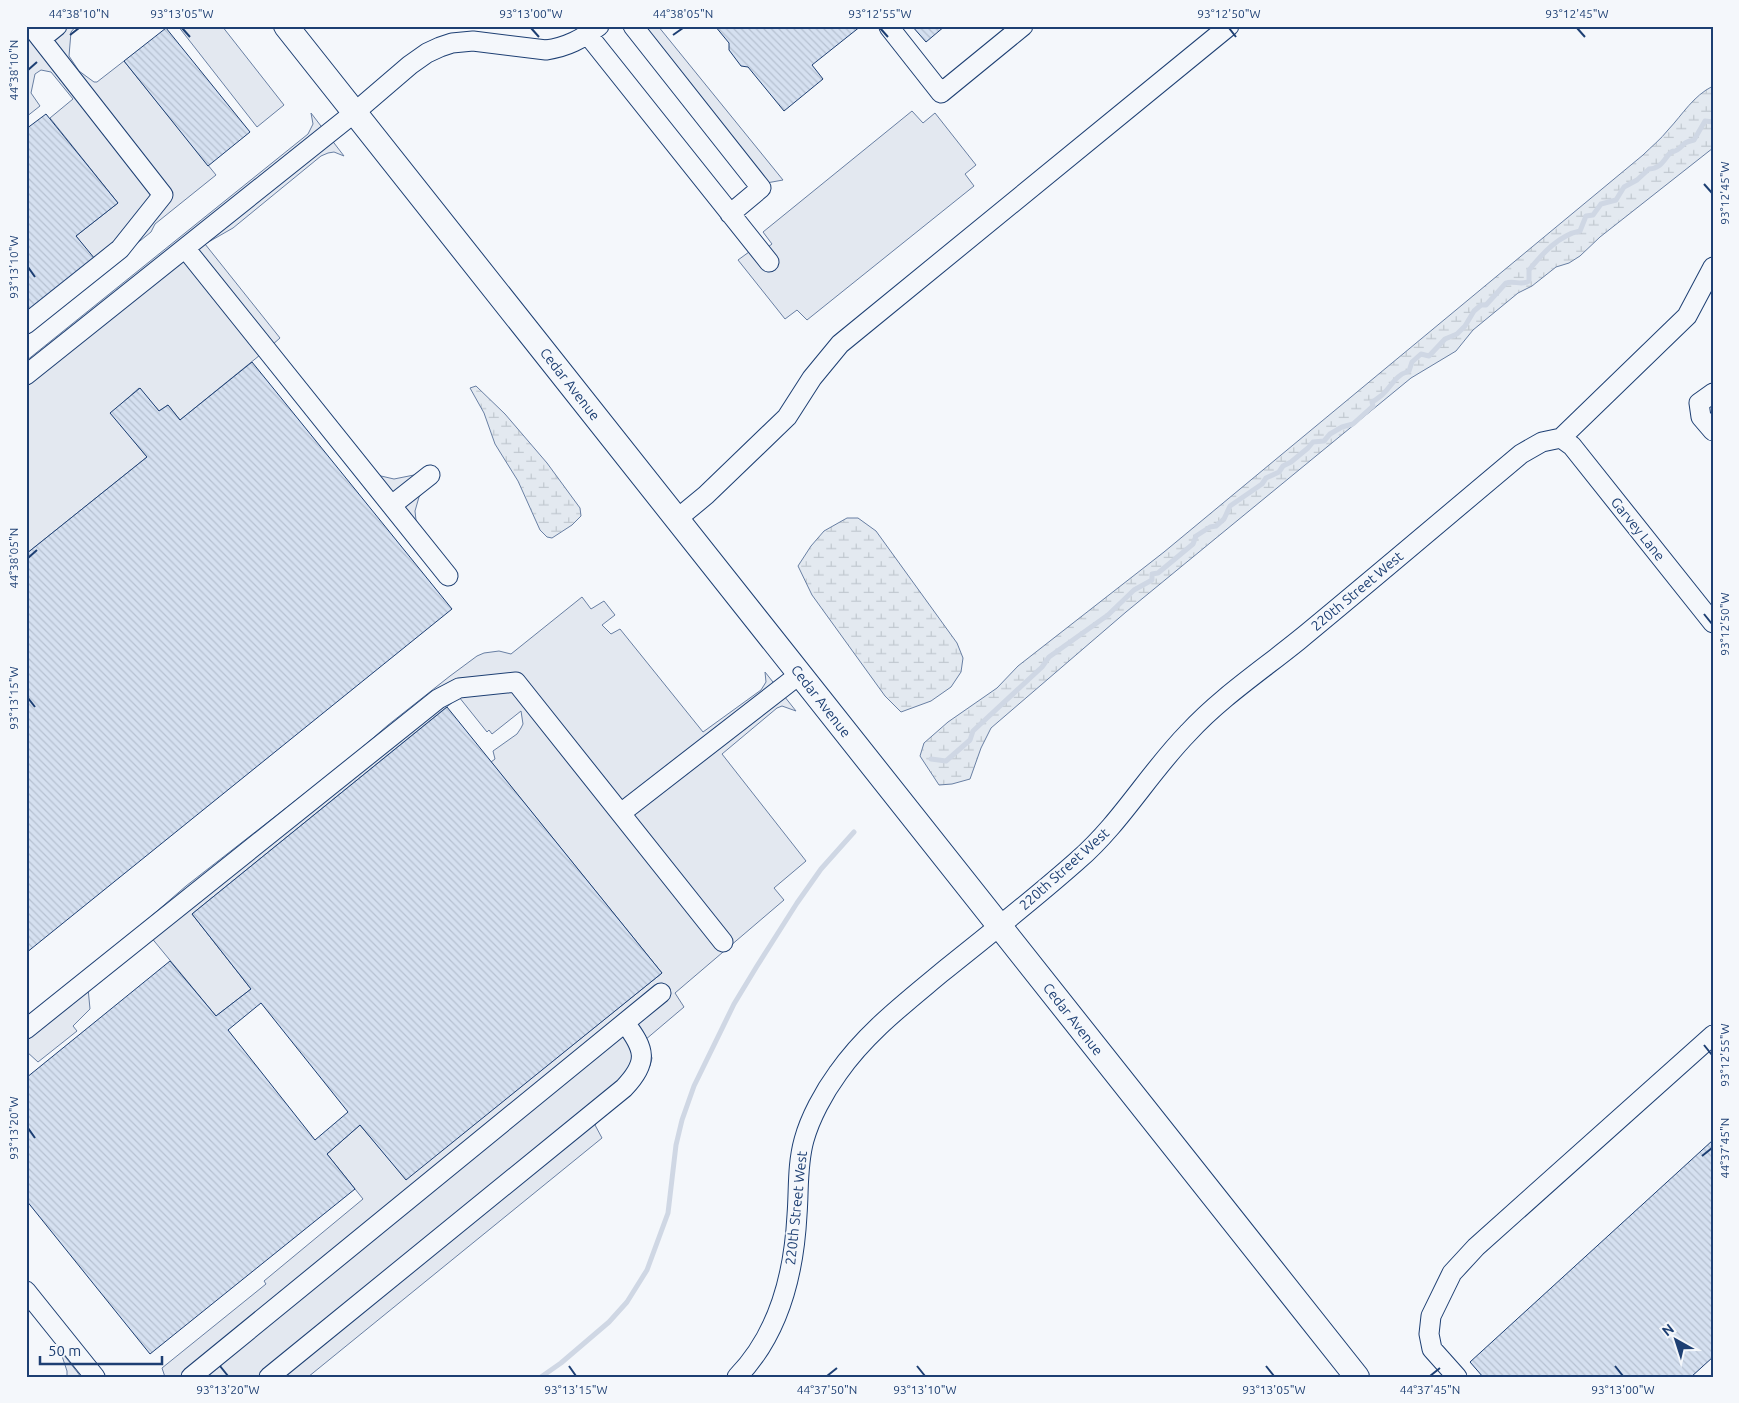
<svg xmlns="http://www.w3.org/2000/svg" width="1739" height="1403" font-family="Ubuntu,sans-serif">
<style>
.wetland{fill:url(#wetland-marsh);stroke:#687fa3}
.parking{fill:#e3e8f0;stroke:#687fa3}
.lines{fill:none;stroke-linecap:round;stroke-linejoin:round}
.stream{stroke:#cfd7e4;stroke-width:5}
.building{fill:url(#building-back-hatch);stroke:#1d3f73;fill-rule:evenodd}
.minor-casing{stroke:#1d3f73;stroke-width:21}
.major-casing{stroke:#1d3f73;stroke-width:26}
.minor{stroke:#f4f7fb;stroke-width:19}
.major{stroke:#f4f7fb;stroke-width:24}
.ticks{fill:none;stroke:#1d3f73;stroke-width:2}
.labels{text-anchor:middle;stroke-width:4;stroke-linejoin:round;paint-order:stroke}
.street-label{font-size:14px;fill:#1d3f73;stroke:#f4f7fb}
.neatline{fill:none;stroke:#1d3f73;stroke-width:2}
.ticks-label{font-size:12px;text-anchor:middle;fill:#1d3f73}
</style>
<defs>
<pattern id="wetland-marsh" width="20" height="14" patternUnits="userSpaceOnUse" patternTransform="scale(1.25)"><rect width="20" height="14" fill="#e3e9f0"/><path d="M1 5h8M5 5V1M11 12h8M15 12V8" fill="none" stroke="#c2c9d1"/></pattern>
<pattern id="building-back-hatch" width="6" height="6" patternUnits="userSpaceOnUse" patternTransform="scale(1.25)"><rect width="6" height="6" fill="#d5e0f0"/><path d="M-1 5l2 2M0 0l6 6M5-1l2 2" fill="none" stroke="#b6c1d1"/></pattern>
</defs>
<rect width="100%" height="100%" fill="#f4f7fb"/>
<path class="wetland" d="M1713,86V148L1600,237L1580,256L1569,263L1556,267L1532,286L1518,293L1473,330L1456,351L1411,378L1126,612L991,728L981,748L970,779L952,784L939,785L920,756L924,743L948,722L997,688L1018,666L1164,552L1643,155C1651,147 1661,139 1668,130C1683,114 1693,96 1713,86Z
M476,386L505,414L547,463L580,508L581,516L572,525L552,538L547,537L540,530L518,481L495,444L484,413L470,388Z
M847,518H858L876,531L957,643L963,658L961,672L951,687L931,701L901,712L885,696L812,595L798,566L811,546L824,531Z"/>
<path class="parking" d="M26,26H76L71,32L69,56L79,71L94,82H97L124,61L216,175L155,224L151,232L26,333V313L94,259L76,236L118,203L50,118L73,99L51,72L41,70L35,74L31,93L40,106L26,117Z
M178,26H222L284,105L257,127Z
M636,26H658L783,180L750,186Z
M912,111L923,123L935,113L976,165L965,174L974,186L807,320L797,310L785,319L738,260L749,252L768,247L772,244L763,232Z
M311,113L344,156L334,152L328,153L321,156L233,228L205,244L280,338L272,345L374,473L381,476L394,479L414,475L429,466L439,479L424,491L419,497L415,511L416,520L419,528L457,576L446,585L260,355L180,420L168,405L159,411L139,388L111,413L147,457L26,554V361L308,134L313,124Z
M582,597L591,609L604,601L615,615L602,625L611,634L620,629L703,732L761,690L766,682L765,672L796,711L782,706L777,708L722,754L806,861L774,888L784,900L675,993L684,1007L645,1040L652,1058L650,1066L637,1083L595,1125L602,1138L308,1377H165L162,1368L266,1284L264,1281L363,1199L327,1154L360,1125L406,1179L662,973L491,762L495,759L493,751L517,734L521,728L523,724L521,711L492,734L489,730L487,732L459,697L192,914L251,989L216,1016L150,936L88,988L90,1009L73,1026L77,1031L38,1062L26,1051V1019L127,937L186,886L350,758L388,725L450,676L477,656L484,653L499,651L511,654Z
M60,1350L81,1377H67V1371Z"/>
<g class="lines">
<path class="stream" d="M931,759L946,761L970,740L973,731L1042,667L1049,657L1108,615L1134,590L1152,580V574L1158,573L1193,544L1196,536L1210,527L1216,526L1224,519L1230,506L1262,484L1266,478L1279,472L1283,466L1291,462L1308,448L1313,442L1324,441L1330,434L1342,427L1353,424L1373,406L1372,402C1376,400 1379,397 1382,395C1393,385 1394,376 1409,371L1412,362L1421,354L1429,356L1445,339L1457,334L1465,326L1474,311L1481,305H1486L1506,283C1514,280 1522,286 1529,281V270C1542,254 1559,235 1580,231L1586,216L1593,215L1601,204L1616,200L1624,187L1637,180L1649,169C1661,168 1663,161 1670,153C1675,148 1671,154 1677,150C1686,144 1681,143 1694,140L1705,121L1713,122
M541,1377L561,1363L609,1322L627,1302L647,1270L668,1213L676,1145L682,1120L694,1086L734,1004L757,966L797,903L821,869L854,832"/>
</g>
<path class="building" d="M715,26H861L812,65L823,79L784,111L748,67L741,66L729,50V43Z
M912,26H945L926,42Z
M166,28L250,132L208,166L124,61Z
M46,114L118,203L76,236L95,259L26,313V129Z
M252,362L452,609L26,953V554L147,457L110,413L140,388L159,411L168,405L180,420Z
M447,707L662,973L406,1180L360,1125L327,1154L355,1189L150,1354L26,1200V1078L170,961L216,1016L251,989L192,914ZM261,1003L348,1112L315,1140L228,1030Z
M1713,1140V1357L1691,1377H1483L1470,1362Z"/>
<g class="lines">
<g class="minor-casing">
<path id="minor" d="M31,26L41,39L57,26
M633,26L761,188L730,214
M889,27L941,93L1023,26
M588,35L769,262
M185,248L448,576
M26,324L120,249L163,195L41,39
M26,375L354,113L410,65L427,53L440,47L452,43L473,41L546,50C567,47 582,39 599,26
M1713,393L1699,403L1701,417L1713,431
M1561,438L1572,446L1713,623
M1561,438L1687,316L1713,267
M392,505L430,475
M677,519L706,495L787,417L812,378L840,344L1229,26
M621,813L800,674
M26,1029L438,699L459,688L516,682L723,942
M26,1291L95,1377
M191,1377L661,993
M269,1377L624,1088C649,1062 645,1049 625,1023
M737,1377C779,1334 794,1273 797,1215C799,1190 797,1165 804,1140C810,1118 824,1092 838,1073C866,1033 904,1004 941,973C987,936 1033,900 1077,861C1121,823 1148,774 1188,733C1220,698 1262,670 1299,640C1373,579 1447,516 1521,454L1542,442L1561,438
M1457,1377L1432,1349L1429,1334L1431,1316L1452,1273L1476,1247L1713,1035"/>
</g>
<g class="major-casing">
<path id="major" d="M286,26L1357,1377"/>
</g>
<use href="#minor" class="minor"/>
<use href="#major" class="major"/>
</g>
<path class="ticks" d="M182,28L190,37M531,28L539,37M880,28L888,37M1229,28L1236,37M1577,28L1585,37M70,35L79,28M673,35L683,28M28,70L37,62M1704,184L1712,193M28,267L35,277M28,558L37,550M1704,614L1712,624M28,698L35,707M1704,1045L1712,1055M28,1128L35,1138M1702,1156L1712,1148M220,1366L228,1376M569,1366L576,1376M917,1366L925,1376M1266,1366L1274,1376M1615,1366L1623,1376M827,1376L837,1368M1430,1376L1440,1368"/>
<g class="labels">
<g class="street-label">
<text transform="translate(570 384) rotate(52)" y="5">Cedar Avenue</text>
<text transform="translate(1638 529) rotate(51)" y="5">Garvey Lane</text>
<text transform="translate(1357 591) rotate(-40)" y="5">220th Street West</text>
<text transform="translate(821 701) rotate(52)" y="5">Cedar Avenue</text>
<text transform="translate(1064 869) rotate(-42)" y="5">220th Street West</text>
<text transform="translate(1073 1019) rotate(52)" y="5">Cedar Avenue</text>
<text transform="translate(796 1208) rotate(-84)" y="5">220th Street West</text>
</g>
</g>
<rect width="1739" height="1403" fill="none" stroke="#f4f7fb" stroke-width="55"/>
<g transform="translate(1676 1340) rotate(321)" stroke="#f4f7fb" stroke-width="4" paint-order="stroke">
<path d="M0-4L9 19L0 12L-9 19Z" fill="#1d3f73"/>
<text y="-8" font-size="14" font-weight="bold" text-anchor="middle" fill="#1d3f73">N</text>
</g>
<path d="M40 1356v8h122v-8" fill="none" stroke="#1d3f73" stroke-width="2.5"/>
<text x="48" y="1356" font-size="15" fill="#1d3f73" stroke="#f4f7fb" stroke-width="4" paint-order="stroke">50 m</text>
<rect x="28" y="28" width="1684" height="1348" class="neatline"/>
<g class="ticks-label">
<text x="79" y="18">44°38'10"N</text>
<text x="182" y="18">93°13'05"W</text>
<text x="531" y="18">93°13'00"W</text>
<text x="683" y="18">44°38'05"N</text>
<text x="880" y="18">93°12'55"W</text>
<text x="1229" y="18">93°12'50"W</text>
<text x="1577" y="18">93°12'45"W</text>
<text transform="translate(14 70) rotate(-90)" y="4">44°38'10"N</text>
<text transform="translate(1725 193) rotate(-90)" y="4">93°12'45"W</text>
<text transform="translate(14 267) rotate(-90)" y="4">93°13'10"W</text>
<text transform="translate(14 558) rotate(-90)" y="4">44°38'05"N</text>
<text transform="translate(1725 624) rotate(-90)" y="4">93°12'50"W</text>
<text transform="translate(14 698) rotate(-90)" y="4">93°13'15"W</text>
<text transform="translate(1725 1055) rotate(-90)" y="4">93°12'55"W</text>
<text transform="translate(14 1128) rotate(-90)" y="4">93°13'20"W</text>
<text transform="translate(1725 1148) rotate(-90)" y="4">44°37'45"N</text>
<text x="228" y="1394">93°13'20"W</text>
<text x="576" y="1394">93°13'15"W</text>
<text x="827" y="1394">44°37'50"N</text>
<text x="925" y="1394">93°13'10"W</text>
<text x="1274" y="1394">93°13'05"W</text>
<text x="1430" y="1394">44°37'45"N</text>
<text x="1623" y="1394">93°13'00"W</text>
</g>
</svg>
